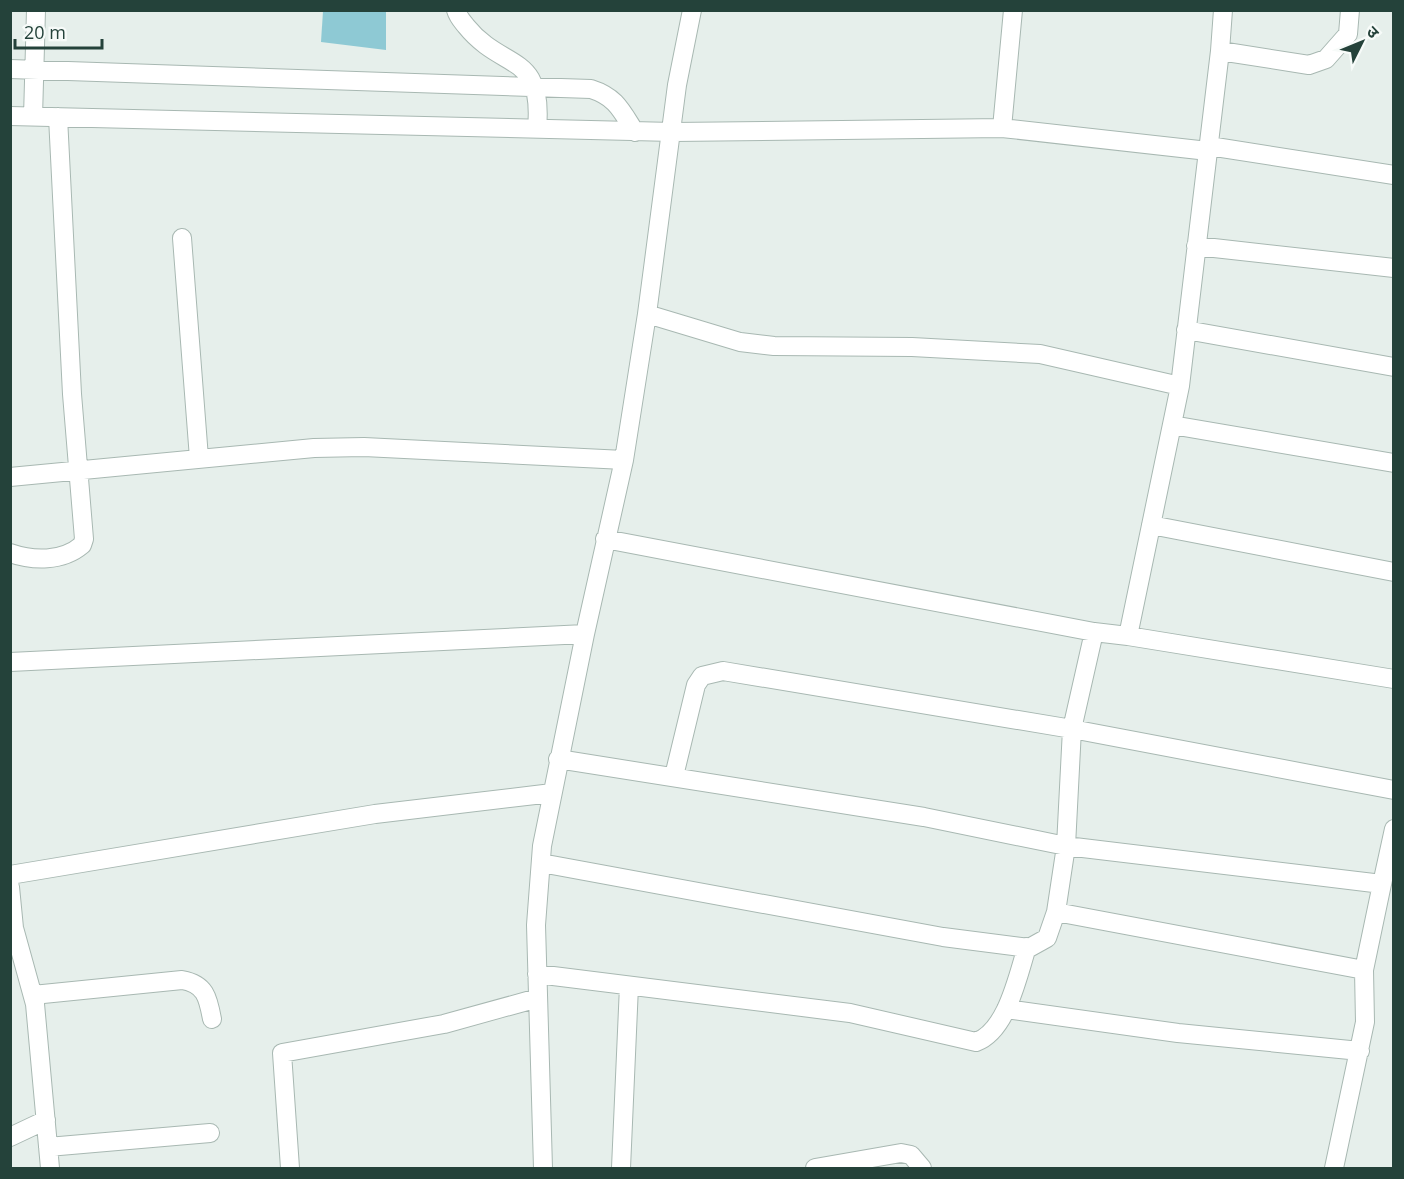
<svg xmlns="http://www.w3.org/2000/svg" width="1404" height="1179" font-family="'Open Sans','Noto Sans Devanagari',sans-serif">
<style>
.water{fill:#8ec9d4}
.lines{fill:none;stroke-linecap:round;stroke-linejoin:round}
.street-casing{stroke:#a8b8b2;stroke-width:20}
.street{stroke:#fff;stroke-width:18}
</style>
<rect width="100%" height="100%" fill="#e6efeb"/>
<path class="water" d="M323,11H386V50L321,42Z"/>
<g class="lines">
<g class="street-casing">
<path id="street" d="M456,10C458,17 462,21 466,26C503,72 544,51 537,129
M1013,10L1002,128L1208,151L1220,51
M1223,10L1220,51L1309,65L1326,59L1348,34L1350,10
M10,69L591,89C616,97 621,110 635,132
M10,116L673,132L1002,128
M33,117L36,10
M1209,146L1394,175
M1208,151L1180,386L1128,636L1394,679
M182,238L199,458
M1196,246L1394,268
M647,314L740,342L774,346L912,347L1040,354L1180,386
M1186,330L1394,367
M1172,425L1394,463
M10,477L314,448L364,447L624,460
M1151,525L1394,572
M605,539L1094,632L1128,636
M10,553C33,561 62,562 82,545L84,539L72,394L58,117
M1094,632L1072,729L1066,846L1382,884L1394,829
M10,662L585,634L624,460L647,314L677,85L692,10
M674,776L696,685L702,676L723,671L1072,729L1394,790
M541,863L943,937L1029,948L1047,938L1056,912L1066,846L924,817L558,759
M10,875L375,814L552,793
M10,887L14,928L35,1004L50,1168
M1056,912L1364,970
M537,974L850,1013L976,1042C1007,1031 1018,975 1027,947
M33,995L182,980C205,984 208,997 212,1019
M1006,1009L1178,1033L1360,1051
M10,1137L46,1120
M48,1147L210,1133
M290,1168L282,1053L444,1024L538,998
M543,1168L536,925L542,846L585,634
M621,1168L629,986
M815,1168L901,1153L911,1155L922,1168
M1334,1168L1365,1022L1364,970L1382,884"/>
</g>
<use href="#street" class="street"/>
</g>
<rect width="1404" height="1179" fill="none" stroke="#24423a" stroke-width="24"/>
<g transform="translate(1362 42) rotate(47)" stroke="#f7fbf9" stroke-width="4.5" paint-order="stroke">
<path d="M0-4.5L10 22L0 15L-10 22Z" fill="#24423a"/>
<text y="-9" font-size="16" font-weight="bold" text-anchor="middle" fill="#24423a">उ</text>
</g>
<path d="M15 39v9h87v-9" fill="none" stroke="#24423a" stroke-width="3"/>
<text x="24" y="39" font-size="18" fill="#24423a" stroke="#f7fbf9" stroke-width="4.5" paint-order="stroke">20 m</text>
</svg>
